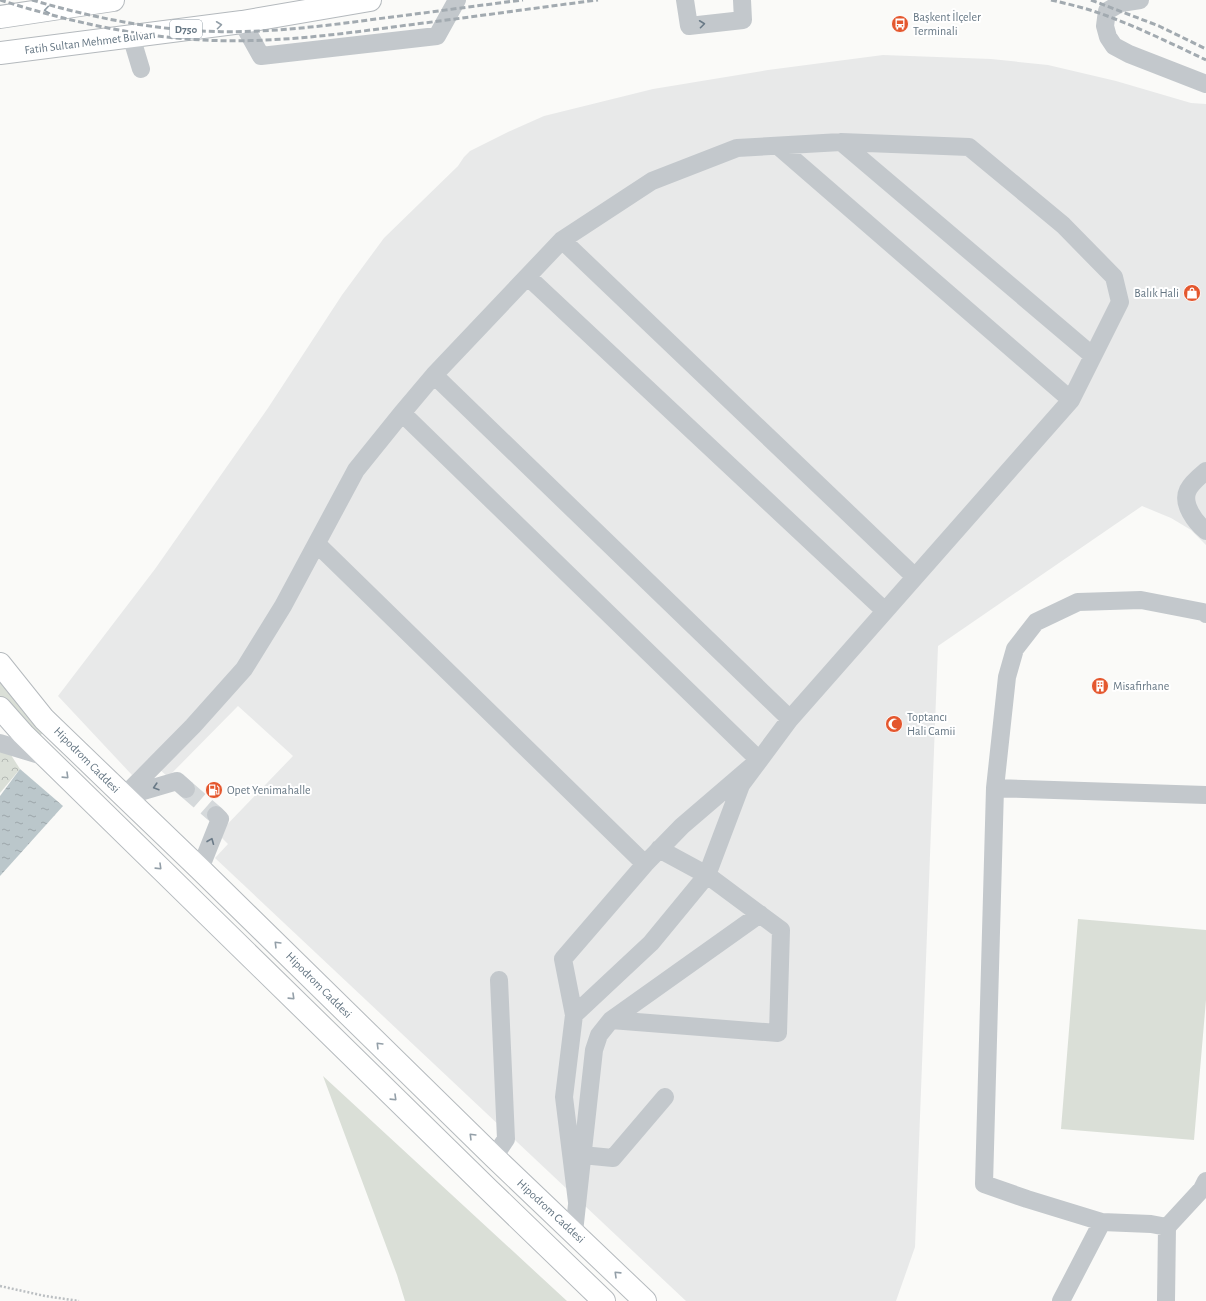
<svg xmlns="http://www.w3.org/2000/svg" width="1206" height="1301" font-family="'Alegreya Sans',sans-serif">
<style>
.built{fill:#e8e9e9}
.grass{fill:#dadfd7}
.park{fill:url(#park-crowns)}
.water{fill:url(#water-ripples)}
.lines{fill:none;stroke-linecap:round;stroke-linejoin:round}
.minor-tunnel{stroke:#d5d9db;stroke-width:18;stroke-dasharray:18 9;stroke-linecap:butt}
.major-casing{stroke:#b5babe;stroke-width:24}
.highway-casing{stroke:#b4b9bd;stroke-width:24}
.path{stroke:#bbbfc2;stroke-width:2.5;stroke-dasharray:2 2;stroke-linecap:butt}
.minor{stroke:#c3c8cc;stroke-width:18}
.major{stroke:#fff;stroke-width:22}
.highway{stroke:#fff;stroke-width:22}
.rail{stroke:#a2aab0;stroke-width:3;stroke-dasharray:6 3;stroke-linecap:butt}
.oneway{stroke:#939fa8}
.oneway2{stroke:#6a7a87}
.labels{text-anchor:middle;stroke-width:4;stroke-linejoin:round;paint-order:stroke}
.shield{fill:#fff;stroke:#939fa8;stroke-width:1}
.shield-label{font-size:11px;font-weight:bold;fill:#657683}
.poi-label{font-size:12px;fill:#657683;stroke:#fff;text-anchor:start}
.street-label{font-size:12px;fill:#657683;stroke:#fff}
</style>
<defs>
<pattern id="park-crowns" width="20" height="18" patternUnits="userSpaceOnUse"><rect width="20" height="18" fill="#dadfd7"/><path d="M2 6a3 3 0 1 1 6 0M12 15a3 3 0 1 1 6 0" fill="none" stroke="#b4b9b4"/></pattern>
<pattern id="water-ripples" width="26" height="14" patternUnits="userSpaceOnUse"><rect width="26" height="14" fill="#bbc7cb"/><path d="M2 4q2-2 4 0t4 0M15 11q2-2 4 0t4 0" fill="none" stroke="#9ca6aa"/></pattern>
</defs>
<rect width="100%" height="100%" fill="#fafaf8"/>
<path class="built" d="M883,55L991,59L1048,65L1116,81L1191,103L1206,104V545L1191,530L1171,518L1142,506L938,646L915,1247L896,1301H686L215,858L228,844L218,834L293,756L238,706L168,777L148,759L132,775L58,696L155,569L268,408L342,295L384,238L458,166L464,157L470,151L508,132L544,116L653,89L768,70Z"/>
<path class="grass" d="M0,681L46,731L39,736L0,696Z
M1078,919L1206,930V1000L1194,1140L1061,1129Z
M323,1076L567,1301H405L397,1275Z"/>
<path class="park" d="M0,738L20,769L0,793Z"/>
<path class="water" d="M20,769L63,806L0,876V796Z"/>
<g class="lines">
<path class="minor-tunnel" d="M186,789L216,815"/>
<g class="major-casing">
<path id="major" d="M0,664L44,719L124,796L200,869L494,1157L645,1301
M0,708L23,734L489,1190L604,1301"/>
</g>
<g class="highway-casing">
<path id="highway" d="M0,17L113,0
M0,53L242,22L370,0"/>
</g>
<path class="path" d="M0,1286L45,1296L79,1301"/>
<path class="minor" d="M685,0L689,26L743,20L742,0
M1107,11L1105,26L1108,37L1114,46L1129,54L1206,84
M1107,11L1121,3L1140,0
M242,22L261,56L437,36L457,0
M131,36L141,69
M841,142L1093,356
M778,146L1071,400
M562,240L915,577
M528,277L885,611
M434,375L790,719
M402,413L759,760L682,826L645,864L563,959L574,1015
M1206,471C1200,476 1192,482 1188,490C1181,504 1196,523 1206,531
M317,544L645,864
M1206,614L1203,612L1141,600L1078,602L1036,622L1015,649L1007,677L995,788L984,1184L1027,1199L1102,1222L1151,1224L1167,1227L1202,1189L1206,1181
M0,743L46,757
M995,788L1206,795
M124,796L193,726L244,669L283,606L356,470L402,413L434,375L562,240L652,181L737,148L841,142L969,147L1063,225L1114,277L1120,302L1071,400L790,719L741,785L707,875L651,943L574,1015L564,1097L577,1202
M126,796L177,781L186,789
M200,869L220,819L216,815
M611,1020L778,1033L781,930L707,875L659,849
M582,1155L613,1158L665,1097
M494,1157L506,1139L499,980
M574,1232L594,1050L599,1035L611,1020L760,914
M1061,1301L1102,1222
M1166,1301L1167,1227"/>
<use href="#major" class="major"/>
<use href="#highway" class="highway"/>
<path class="rail" d="M0,0C60,19 124,34 187,39C261,45 335,35 408,25C472,17 535,8 598,0
M32,0C87,16 143,28 201,31C259,34 317,27 376,19C425,13 474,6 523,0
M1051,0C1064,3 1077,6 1090,10C1130,23 1168,42 1206,60
M1091,0L1159,26L1206,49"/>
</g>
<defs><path id="oneway-chevron" d="M-2-3.5L2.5 0L-2 3.5" fill="none" stroke-width="1.6" stroke-linecap="round" stroke-linejoin="round"/></defs>
<g class="oneway">
<use href="#oneway-chevron" transform="translate(47 10) rotate(171)"/>
<use href="#oneway-chevron" transform="translate(219 25) rotate(-7)"/>
<use href="#oneway-chevron" transform="translate(66 776) rotate(44)"/>
<use href="#oneway-chevron" transform="translate(159 867) rotate(44)"/>
<use href="#oneway-chevron" transform="translate(277 944) rotate(-135)"/>
<use href="#oneway-chevron" transform="translate(292 997) rotate(44)"/>
<use href="#oneway-chevron" transform="translate(379 1045) rotate(-135)"/>
<use href="#oneway-chevron" transform="translate(394 1098) rotate(44)"/>
<use href="#oneway-chevron" transform="translate(472 1136) rotate(-135)"/>
<use href="#oneway-chevron" transform="translate(617 1274) rotate(-136)"/>
</g>
<g class="oneway2">
<use href="#oneway-chevron" transform="translate(702 24) rotate(-7)"/>
<use href="#oneway-chevron" transform="translate(156 787) rotate(163)"/>
<use href="#oneway-chevron" transform="translate(211 841) rotate(-68)"/>
</g>
<defs>
<g id="bus-disc" transform="scale(0.9)"><circle r="9.5" fill="#e4572e" stroke="#fff"/><path d="M-5-6H5V4H4V6H2V4H-2V6H-4V4H-5ZM-3.5-4V0h7V-4ZM-3.5 1.2v1.5H-2V1.2ZM2 1.2v1.5H3.5V1.2Z" fill="#fff"/></g>
<g id="shop-disc" transform="scale(0.9)"><circle r="9.5" fill="#e4572e" stroke="#fff"/><path d="M-5-2.5h2.3a2.7 3.5 0 0 1 5.4 0H5L5.5 6h-11ZM-1.5-2.5h3a1.5 2.3 0 0 0-3 0Z" fill="#fff"/></g>
<g id="building-disc" transform="scale(0.9)"><circle r="9.5" fill="#e4572e" stroke="#fff"/><path d="M-4-6H4V6H1V3H-1V6H-4ZM-2.5-4.3h1.7v1.8h-1.7ZM.8-4.3h1.7v1.8H.8ZM-2.5-1h1.7V.8h-1.7ZM.8-1h1.7V.8H.8Z" fill="#fff"/></g>
<g id="mosque-disc" transform="scale(0.9)"><circle r="9.5" fill="#e4572e" stroke="#fff"/><path d="M3.5-4.9A6 6 0 1 0 3.5 4.9A5 5 0 1 1 3.5-4.9Z" fill="#fff"/></g>
<g id="fuel-disc" transform="scale(0.9)"><circle r="9.5" fill="#e4572e" stroke="#fff"/><path d="M-5.5-6h7V0h2V4h1.3V-2.5L3-4.5l.8-.8L6-3V5H2.5V1h-1V6h-7ZM-4.2-4.7v3.2H.2V-4.7Z" fill="#fff"/></g>
</defs>
<g fill-rule="evenodd">
<use href="#bus-disc" x="900" y="24"/>
<use href="#shop-disc" x="1192" y="293"/>
<use href="#building-disc" x="1100" y="686"/>
<use href="#mosque-disc" x="894" y="724"/>
<use href="#fuel-disc" x="214" y="790"/>
</g>
<g class="labels">
<rect class="shield" x="170" y="20" width="32" height="18" rx="3"/>
<g class="shield-label">
<text x="186" y="33">D750</text>
</g>
<g class="poi-label">
<text x="913" y="21">Başkent İlçeler<tspan x="913" dy="14">Terminali</tspan></text>
<text x="1179" y="297" text-anchor="end">Balık Hali</text>
<text x="1113" y="690">Misafirhane</text>
<text x="907" y="721">Toptancı<tspan x="907" dy="14">Hali Camii</tspan></text>
<text x="227" y="794">Opet Yenimahalle</text>
</g>
<g class="street-label">
<text transform="translate(90 42) rotate(-7)" y="4">Fatih Sultan Mehmet Bulvarı</text>
<text transform="translate(87 760) rotate(45)" y="4">Hipodrom Caddesi</text>
<text transform="translate(319 985) rotate(45)" y="4">Hipodrom Caddesi</text>
<text transform="translate(551 1211) rotate(43)" y="4">Hipodrom Caddesi</text>
</g>
</g>
</svg>
